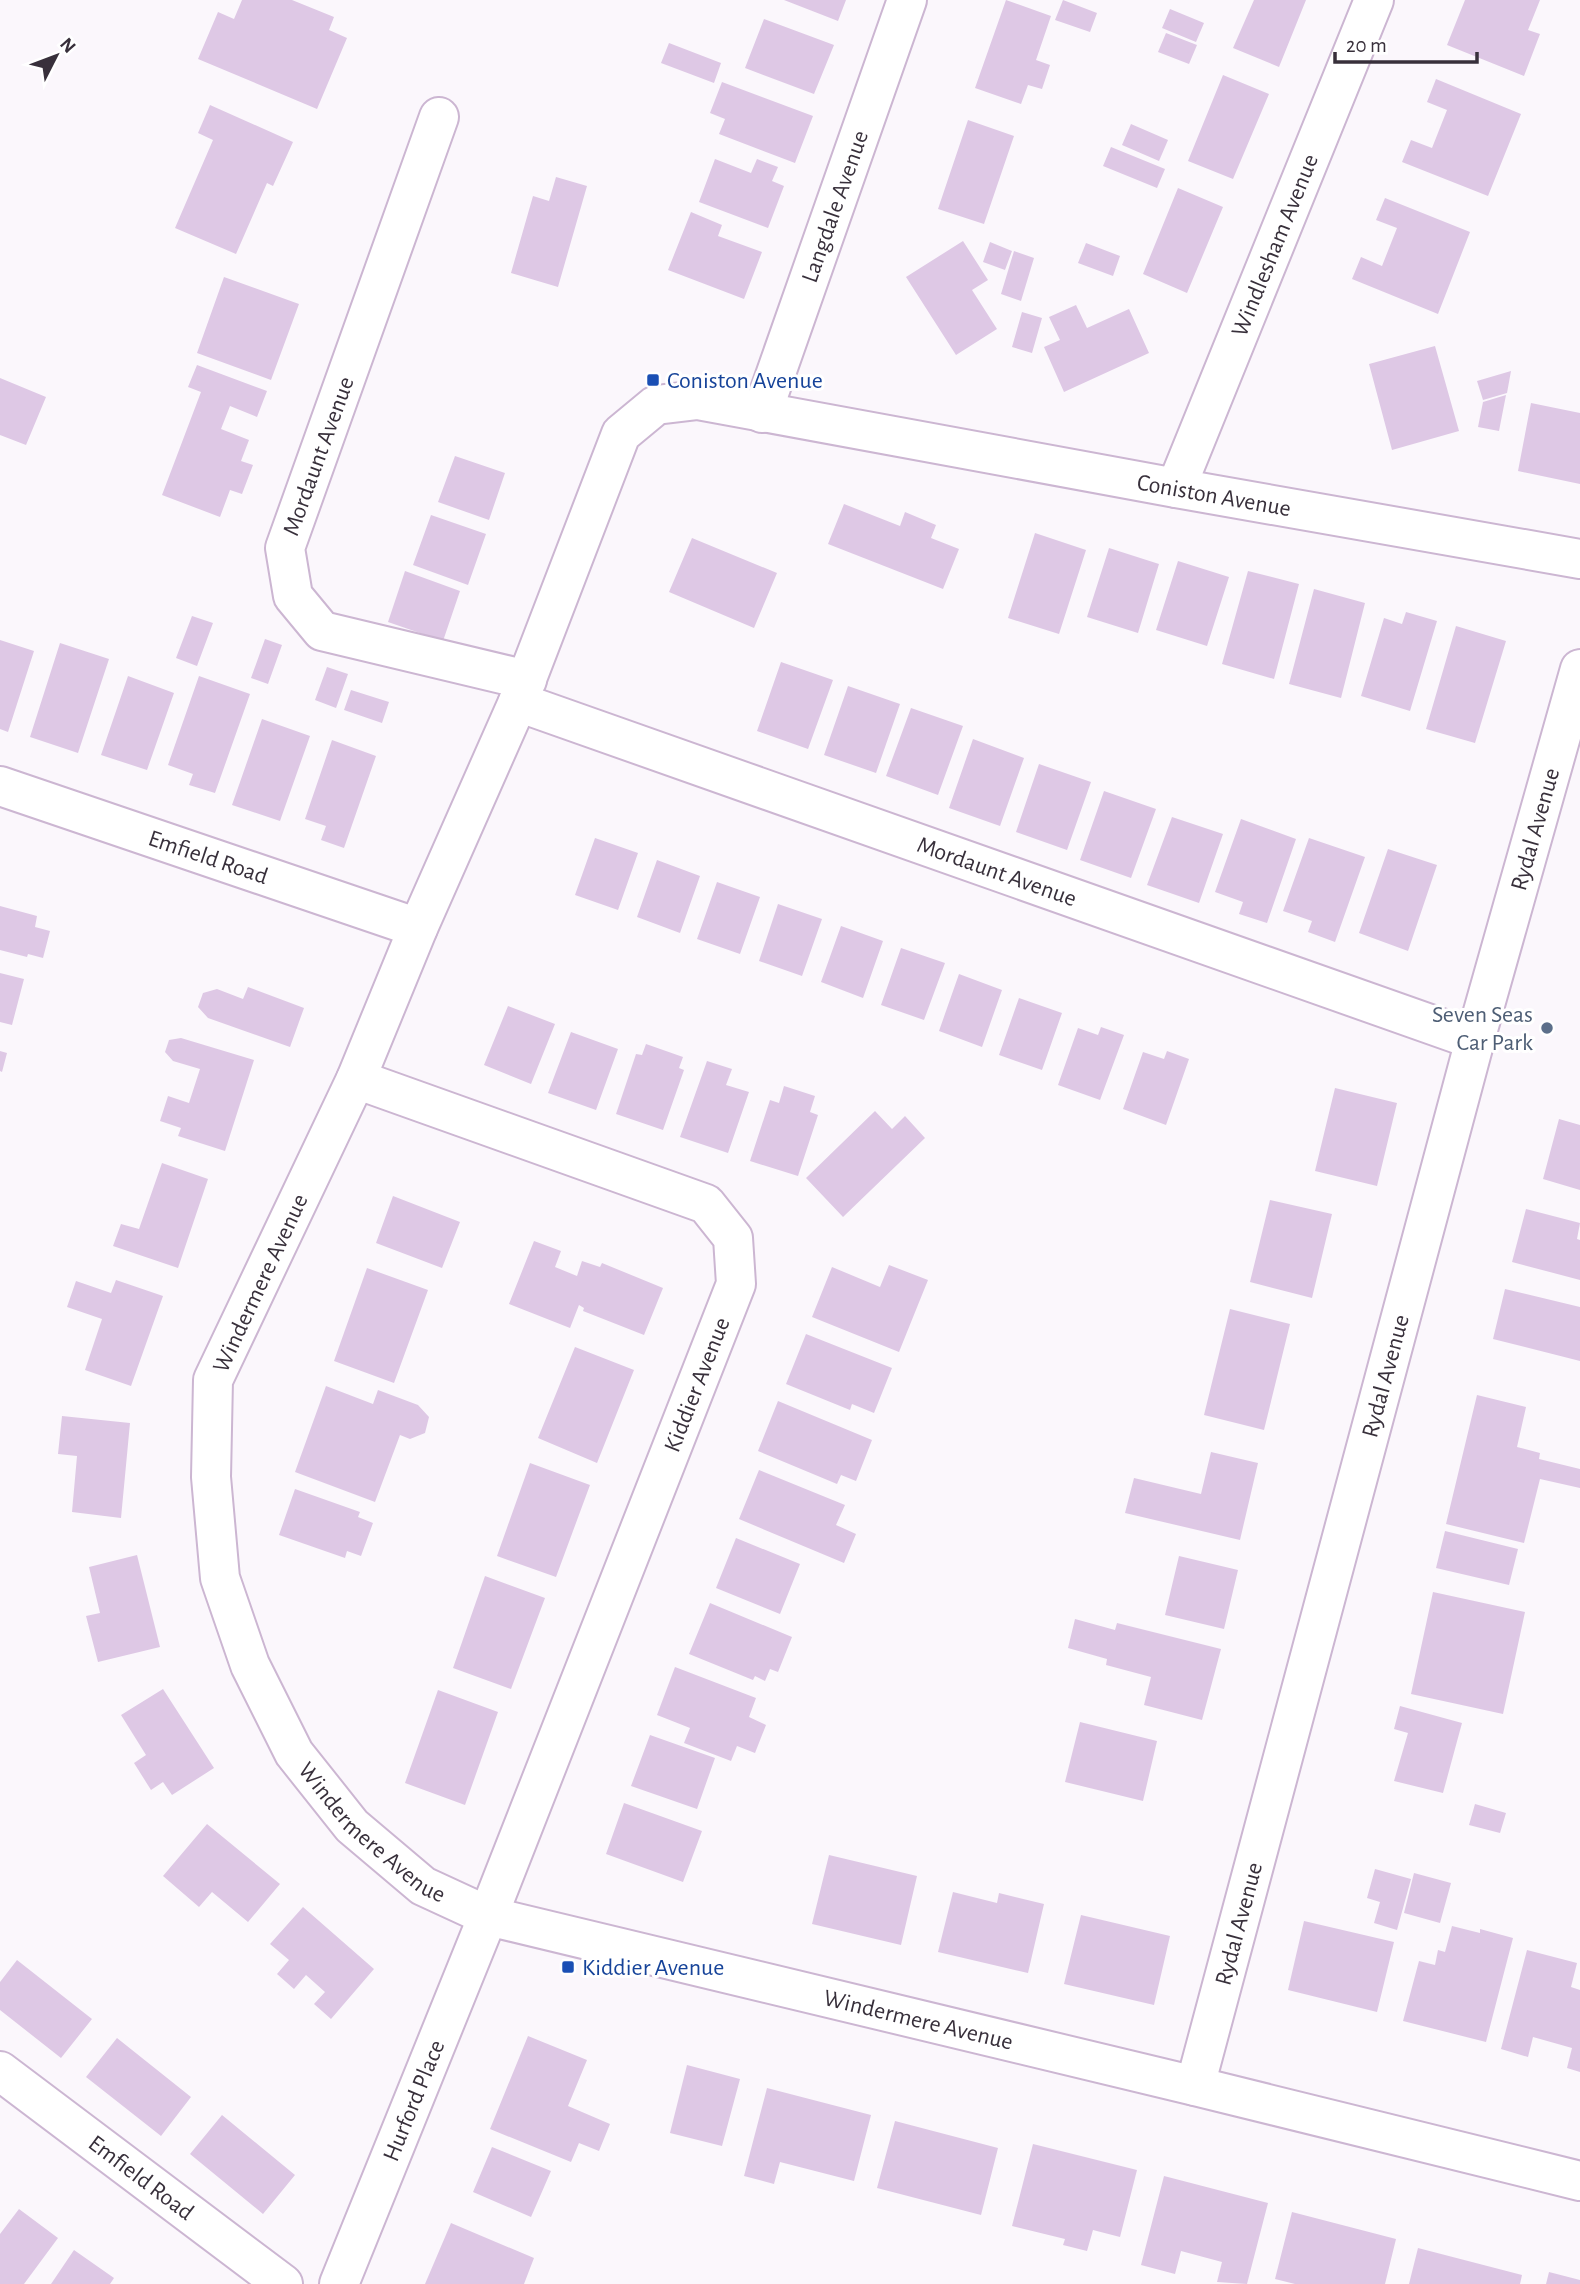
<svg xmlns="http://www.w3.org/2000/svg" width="1580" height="2284" font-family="'Alegreya Sans',sans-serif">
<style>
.building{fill:#dec8e5}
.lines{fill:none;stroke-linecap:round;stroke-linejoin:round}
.minor-casing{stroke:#ccb6d2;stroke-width:42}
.minor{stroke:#fff;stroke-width:38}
.transit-dot{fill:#1a4fb4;stroke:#fff;stroke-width:2.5}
.service-dot{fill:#5c6f8a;stroke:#fff;stroke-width:2.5}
.labels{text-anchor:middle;stroke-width:6;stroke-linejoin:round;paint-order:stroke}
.street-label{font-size:24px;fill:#38303b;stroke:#fff}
.transit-label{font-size:24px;fill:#164399;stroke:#fff;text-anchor:start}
.service-label{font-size:24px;fill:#4e5e75;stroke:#fff;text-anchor:end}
</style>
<rect width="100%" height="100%" fill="#fbf7fc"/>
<path class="building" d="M242,0H292L334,17L329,30L347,38L317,109L198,59L218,12L234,19Z
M784,0H846L838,21Z
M1006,0L1051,16L1036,60L1050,65L1042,89L1028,85L1021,104L975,88Z
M1063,0L1097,13L1090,32L1055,20Z
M1254,0H1306L1279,67L1233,48Z
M1465,0H1540L1528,30L1540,34L1524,76L1447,45Z
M1170,9L1204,23L1196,42L1162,28Z
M764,19L834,45L814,94L745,68Z
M1166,33L1197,45L1189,64L1158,52Z
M669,43L721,63L714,83L661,63Z
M1223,75L1269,94L1233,179L1188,161Z
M1436,79L1521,114L1488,196L1402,162L1411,140L1432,148L1447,110L1427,102Z
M722,82L813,116L795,163L719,134L725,119L710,113Z
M210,105L293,142L273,186L267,183L236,254L175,228L213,140L198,133Z
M968,120L1014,136L984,224L938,209Z
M1131,124L1168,140L1159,161L1122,145Z
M1111,147L1165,169L1157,188L1103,166Z
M715,159L751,173L757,159L778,167L772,181L784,186L768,228L699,202Z
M556,177L587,186L558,287L511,273L533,196L549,201Z
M1178,188L1223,207L1187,293L1143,274Z
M1385,198L1470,232L1438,314L1352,279L1361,257L1382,266L1397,228L1376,220Z
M691,212L722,225L718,236L762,252L744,299L668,270Z
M963,241L988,280L972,290L997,329L956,355L906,277Z
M990,242L1012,251L1005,270L983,262Z
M1086,243L1120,256L1113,276L1078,263Z
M1014,251L1034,258L1021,301L1001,294Z
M224,277L299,304L271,380L197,353Z
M1076,305L1087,328L1129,309L1149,353L1064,392L1044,347L1060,340L1049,317Z
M1022,312L1042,318L1032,353L1012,347Z
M1435,346L1459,431L1392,450L1369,364Z
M197,365L267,391L257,417L230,406L221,429L249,440L241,461L253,465L242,494L230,490L220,517L162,495L201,392L188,387Z
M1511,371L1507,393L1483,400L1477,381Z
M0,378L46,397L26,445L0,435Z
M1506,395L1499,431L1478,427L1483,402Z
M1531,403L1580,413V484L1518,471Z
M455,456L505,473L489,520L438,502Z
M844,504L900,526L905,512L936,525L931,538L959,549L943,589L828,544Z
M431,515L486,534L468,585L413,565Z
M1035,533L1086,550L1059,634L1008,618Z
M692,538L777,573L754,628L669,592Z
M1109,548L1159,564L1138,633L1087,617Z
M1178,561L1229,577L1207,646L1156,630Z
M405,571L460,591L443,641L388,622Z
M1248,571L1299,584L1274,679L1222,664Z
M1314,589L1365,603L1341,698L1289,684Z
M1406,612L1437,621L1410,711L1361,696L1384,618L1402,624Z
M192,616L213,623L197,666L176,658Z
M1456,626L1506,641L1475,743L1426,729Z
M265,639L282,645L268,684L251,678Z
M0,640L34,651L8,732L0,729Z
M60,643L109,659L78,753L30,737Z
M781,662L833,680L808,749L757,731Z
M327,667L348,674L336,708L315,700Z
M128,676L174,693L147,770L101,755Z
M199,676L250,694L215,793L189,785L193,774L168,765Z
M848,686L900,704L876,773L824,755Z
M351,690L389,702L382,723L344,710Z
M911,708L963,726L938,795L886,776Z
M262,719L310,736L280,821L232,805Z
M973,739L1024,758L1000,826L949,808Z
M332,740L376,756L344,848L321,840L326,826L305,819Z
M1039,764L1091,782L1067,850L1016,832Z
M1104,791L1156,809L1131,878L1080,860Z
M1172,817L1223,834L1199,903L1147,885Z
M1241,819L1296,839L1267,923L1239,914L1243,902L1215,892Z
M595,838L638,853L618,910L575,895Z
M1309,838L1365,857L1335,942L1308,932L1312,921L1283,911Z
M1388,849L1437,865L1408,951L1359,933Z
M657,860L700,876L680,933L637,917Z
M717,882L760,897L740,954L697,939Z
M778,904L822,919L802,976L759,961Z
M0,906L37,916L35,927L50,931L43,958L28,954L27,957L0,950Z
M841,926L883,941L863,998L821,982Z
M901,948L945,963L924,1020L881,1005Z
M0,973L24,979L12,1025L0,1022Z
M959,974L1002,990L982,1047L939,1031Z
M248,987L304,1008L290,1047L208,1018L198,1007L203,993L217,989L243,999Z
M1019,998L1062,1013L1042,1070L999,1055Z
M508,1006L555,1024L531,1084L484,1065Z
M1101,1027L1124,1035L1100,1100L1058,1085L1078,1028L1098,1035Z
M571,1032L618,1049L596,1110L548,1093Z
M181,1038L254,1060L225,1151L178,1136L181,1128L160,1121L168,1096L189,1103L200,1069L173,1061L165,1052L169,1040Z
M646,1044L683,1057L679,1068L684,1070L663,1130L616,1114L636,1054L642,1055Z
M0,1051L7,1053L2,1072L0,1071Z
M1167,1051L1189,1059L1166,1125L1123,1109L1143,1052L1164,1059Z
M707,1061L732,1069L726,1085L749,1092L728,1153L680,1137Z
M784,1086L815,1096L810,1112L818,1115L798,1176L750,1161L770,1100L779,1103Z
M1335,1088L1397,1103L1377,1186L1315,1171Z
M875,1111L892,1129L905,1116L925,1138L843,1217L806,1178Z
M1559,1119L1580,1125V1190L1543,1179Z
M162,1163L208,1179L178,1268L113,1246L121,1224L139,1229Z
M393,1196L460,1222L442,1268L376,1243Z
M1270,1200L1332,1214L1312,1298L1250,1282Z
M1526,1209L1580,1223L1577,1239L1580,1240V1280L1512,1262Z
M534,1241L561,1251L555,1267L577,1276L582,1261L600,1267L602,1263L663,1288L644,1335L583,1311L584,1308L579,1305L570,1328L509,1304Z
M889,1265L928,1280L899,1352L812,1317L832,1267L880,1287Z
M367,1268L428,1290L394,1383L334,1361Z
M116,1280L163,1296L131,1386L85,1370L102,1319L67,1307L76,1281L111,1293Z
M1505,1289L1580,1307V1361L1493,1339Z
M1230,1309L1290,1324L1264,1430L1204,1415Z
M806,1334L892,1368L874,1413L852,1404L850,1410L786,1384Z
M575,1347L634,1370L597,1463L538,1438Z
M326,1386L373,1404L378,1390L418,1405L429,1417L425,1433L410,1439L400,1435L375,1502L295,1472Z
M1477,1395L1526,1407L1517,1447L1540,1453L1539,1459L1580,1469V1488L1540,1479L1524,1543L1446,1524Z
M778,1401L872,1440L856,1481L841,1475L837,1484L758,1451Z
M62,1416L130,1423L121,1518L72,1512L77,1456L58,1454Z
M1211,1452L1258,1463L1240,1540L1125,1513L1134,1478L1201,1494Z
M530,1463L590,1485L556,1577L497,1556Z
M759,1470L845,1505L836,1525L856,1534L844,1563L739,1519Z
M295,1489L360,1512L358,1517L373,1523L361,1556L347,1551L345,1558L279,1535Z
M1445,1531L1518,1549L1509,1585L1436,1568Z
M736,1538L800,1564L780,1614L716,1588Z
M137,1555L160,1647L98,1662L86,1616L100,1613L89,1567Z
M1179,1556L1238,1570L1224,1629L1165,1615Z
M485,1576L545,1598L511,1689L453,1668Z
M1433,1592L1525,1612L1503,1714L1411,1694Z
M710,1603L792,1637L778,1672L770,1669L765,1681L755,1676L753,1680L689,1654Z
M1075,1619L1115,1630L1117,1623L1221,1649L1202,1720L1144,1705L1151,1677L1106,1665L1107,1659L1068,1648Z
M675,1667L756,1698L749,1717L766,1725L755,1753L737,1746L731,1761L684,1743L690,1728L657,1715Z
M163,1689L214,1768L172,1795L163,1782L151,1790L134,1763L146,1755L121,1715Z
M438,1690L498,1712L465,1805L405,1783Z
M1400,1706L1462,1723L1443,1793L1394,1781L1408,1733L1394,1729Z
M1080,1722L1157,1741L1143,1801L1065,1782Z
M650,1735L715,1758L697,1809L631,1786Z
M624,1803L702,1831L683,1882L606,1854Z
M1475,1804L1506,1813L1500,1833L1469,1825Z
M207,1824L280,1884L248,1922L212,1892L199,1907L163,1876Z
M829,1855L917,1876L901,1945L812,1924Z
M1375,1869L1411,1879L1397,1930L1374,1923L1380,1902L1367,1898Z
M1414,1873L1451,1883L1440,1923L1404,1913Z
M953,1892L997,1903L999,1893L1044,1904L1028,1973L938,1952Z
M303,1907L374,1969L331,2019L314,2004L325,1992L306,1975L294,1989L277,1974L289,1960L270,1944Z
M1081,1915L1170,1936L1154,2005L1064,1984Z
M1304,1921L1394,1942L1377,2012L1288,1990Z
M1452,1926L1480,1933V1929L1513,1938L1486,2042L1403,2021L1419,1961L1435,1965L1438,1950L1445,1952Z
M1527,1950L1577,1963L1571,1987L1580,1990V2072L1567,2068L1572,2048L1533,2037L1528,2057L1501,2049Z
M17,1960L92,2019L61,2058L0,2010V1982Z
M528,2036L587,2060L568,2106L610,2124L599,2151L579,2143L571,2162L490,2129Z
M117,2038L191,2097L161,2136L86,2077Z
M687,2065L740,2079L722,2146L670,2133Z
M767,2088L871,2115L854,2181L780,2162L774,2184L744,2176Z
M222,2115L295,2175L263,2214L190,2154Z
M895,2121L998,2148L981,2215L877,2188Z
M1033,2144L1137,2170L1120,2237L1093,2230L1087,2251L1063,2245L1065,2239L1012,2226Z
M492,2147L551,2171L531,2217L473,2192Z
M1164,2176L1268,2203L1247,2284L1217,2282L1222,2262L1181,2251L1175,2274L1141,2265Z
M19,2209L58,2238L24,2284H0V2234Z
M1292,2212L1396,2239L1385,2284H1295L1275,2279Z
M451,2223L534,2258L524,2284H425Z
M1418,2248L1522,2275L1520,2284H1409Z
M74,2250L114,2278L110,2284H51Z
M1549,2272L1580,2280V2284H1546Z"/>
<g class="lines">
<g class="minor-casing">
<g id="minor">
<path d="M439,117L285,548L293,596L322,631L527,680"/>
<path id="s1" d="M762,413L907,0"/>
<path id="s2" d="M1176,488L1374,0"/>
<path id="s3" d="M1580,559L1176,488L698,400L656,405L621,434L518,702L418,928L356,1079L213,1380L211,1477L220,1578L250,1665L294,1753L352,1826L423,1886L488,1916L1195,2086L1580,2181"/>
<path id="s4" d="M518,702L1475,1040"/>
<path id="s5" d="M0,786L418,928"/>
<path id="s6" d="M0,2071L283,2284"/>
<path id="s7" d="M1195,2086L1475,1040L1580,669"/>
<path id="s8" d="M339,2284L488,1916L736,1284L733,1238L706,1204L356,1079"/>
</g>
</g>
<use href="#minor" class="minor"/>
</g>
<g class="transit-dot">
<rect x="646" y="373" width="14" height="14" rx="3.5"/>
<rect x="561" y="1960" width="14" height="14" rx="3.5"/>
</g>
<circle class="service-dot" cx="1547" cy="1028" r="7"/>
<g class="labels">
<g class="street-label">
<text dy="8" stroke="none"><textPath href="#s1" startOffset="219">Langdale Avenue</textPath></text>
<text dy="8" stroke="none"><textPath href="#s2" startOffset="262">Windlesham Avenue</textPath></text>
<text transform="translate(318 456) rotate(-70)" y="8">Mordaunt Avenue</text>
<text transform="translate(1214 495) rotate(10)" y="8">Coniston Avenue</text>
<text dy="8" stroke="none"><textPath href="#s7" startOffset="1302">Rydal Avenue</textPath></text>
<text dy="8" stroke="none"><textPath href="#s5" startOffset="220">Emfield Road</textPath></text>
<text dy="8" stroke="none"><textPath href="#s4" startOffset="508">Mordaunt Avenue</textPath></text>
<text transform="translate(260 1283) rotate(-65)" y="8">Windermere Avenue</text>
<text dy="8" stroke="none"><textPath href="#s7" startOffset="735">Rydal Avenue</textPath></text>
<text dy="8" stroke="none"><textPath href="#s8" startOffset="968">Kiddier Avenue</textPath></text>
<text dy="8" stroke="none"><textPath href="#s3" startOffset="2516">Windermere Avenue</textPath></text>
<text dy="8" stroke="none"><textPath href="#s7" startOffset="168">Rydal Avenue</textPath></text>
<text dy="8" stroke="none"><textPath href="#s3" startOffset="3104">Windermere Avenue</textPath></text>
<text dy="8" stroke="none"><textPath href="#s8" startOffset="198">Hurford Place</textPath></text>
<text dy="8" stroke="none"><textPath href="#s6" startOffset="177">Emfield Road</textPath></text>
</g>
<g class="transit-label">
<text x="667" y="388">Coniston Avenue</text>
<text x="582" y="1975">Kiddier Avenue</text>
</g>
<g class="service-label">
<text x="1533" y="1022">Seven Seas<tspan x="1533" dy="28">Car Park</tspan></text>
</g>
</g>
<g transform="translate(56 56) rotate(48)" stroke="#ffffff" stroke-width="5" paint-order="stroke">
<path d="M0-5L12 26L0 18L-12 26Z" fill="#38303b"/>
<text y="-10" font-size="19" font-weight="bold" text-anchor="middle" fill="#38303b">N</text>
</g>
<path d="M1335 52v10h142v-10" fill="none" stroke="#38303b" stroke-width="3.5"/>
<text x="1346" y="52" font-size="21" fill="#38303b" stroke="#ffffff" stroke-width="5" paint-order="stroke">20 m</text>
</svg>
